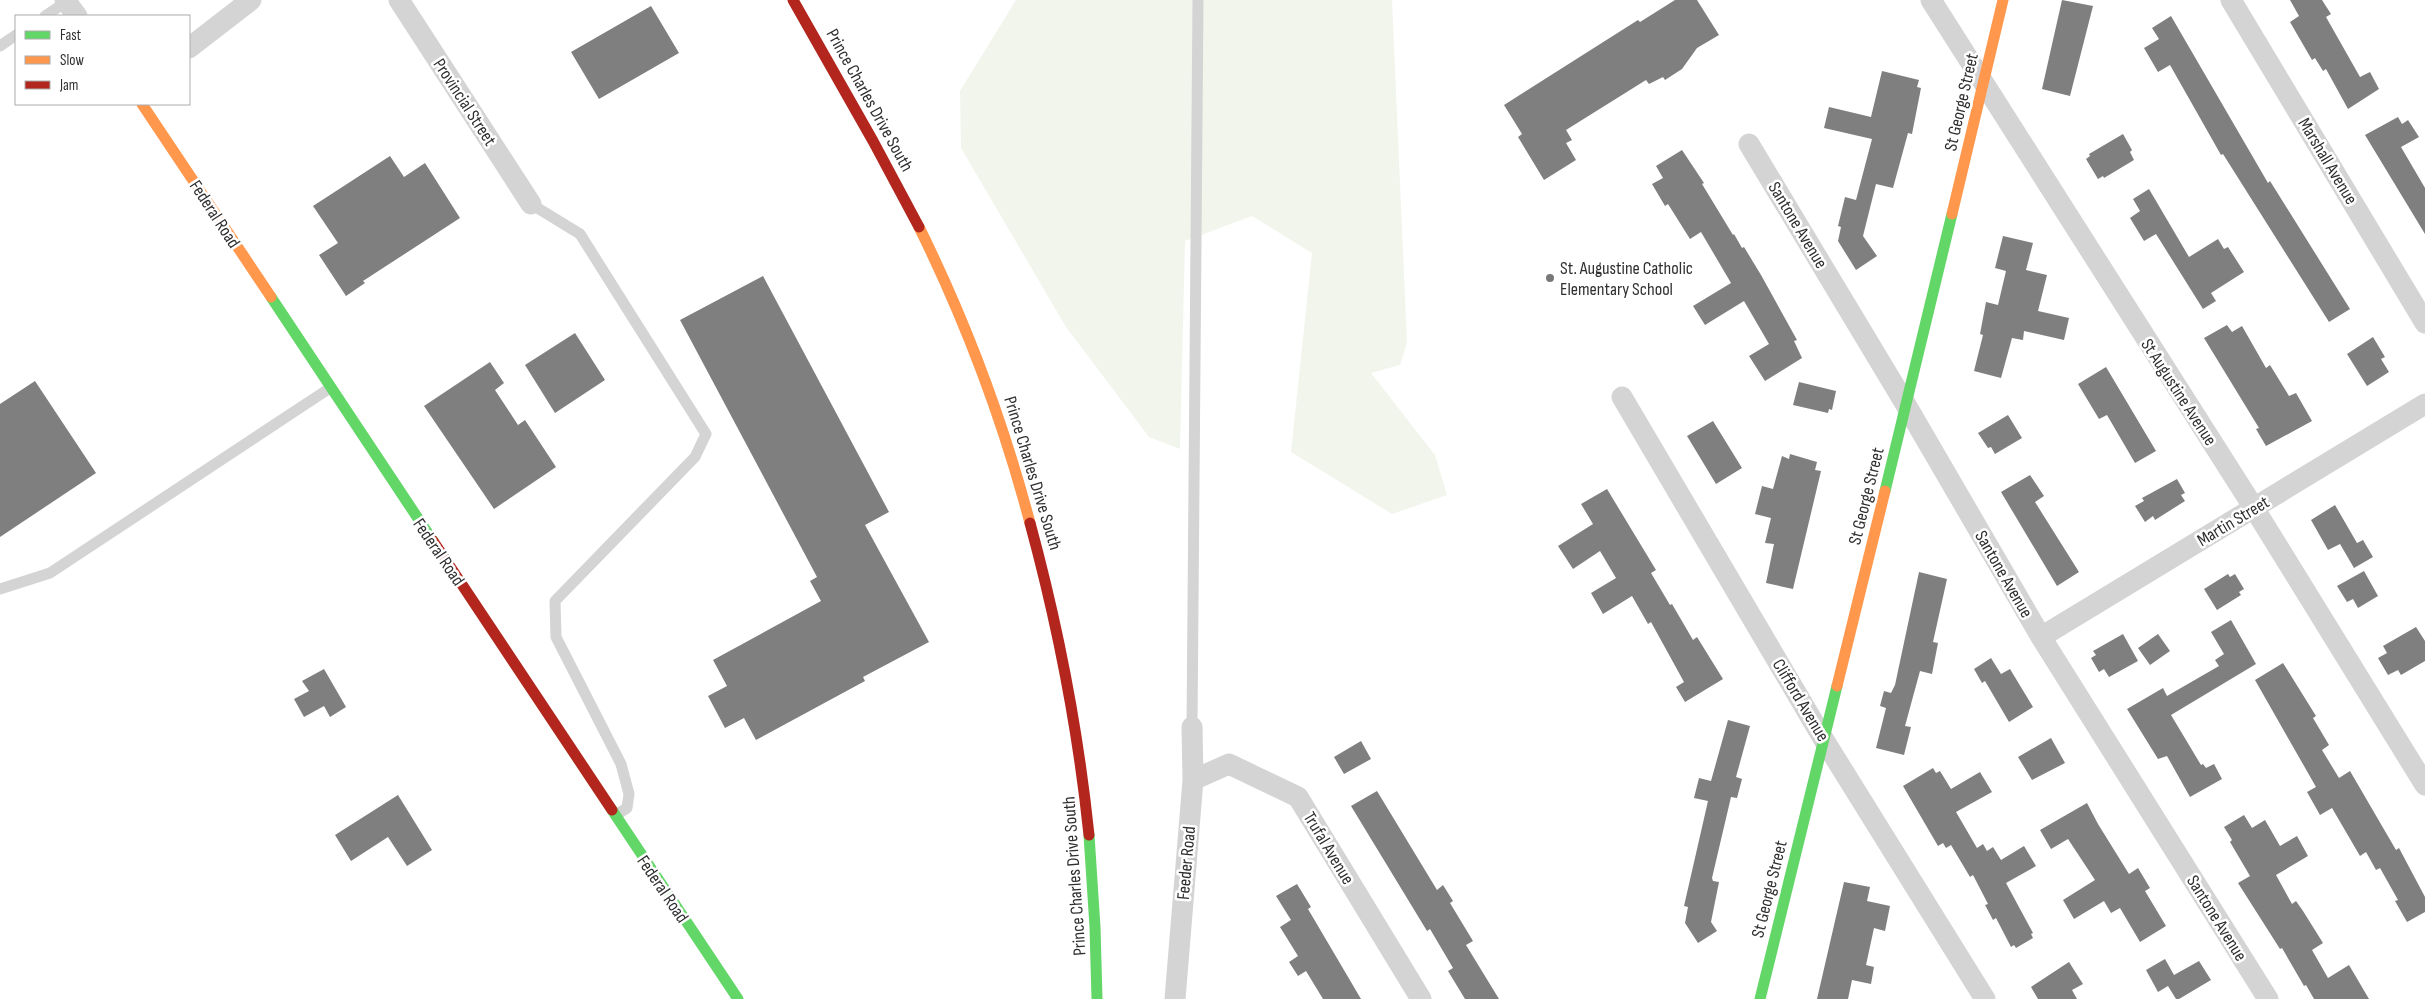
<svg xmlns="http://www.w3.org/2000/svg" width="2425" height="999" font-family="'Sofia Sans Condensed',sans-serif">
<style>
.green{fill:#f2f5ec}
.building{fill:#7f7f7f}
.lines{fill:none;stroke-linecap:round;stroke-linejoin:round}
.lane{stroke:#d4d4d4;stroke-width:11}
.street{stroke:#d4d4d4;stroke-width:21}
.fast{stroke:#63d668;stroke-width:11}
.slow{stroke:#ff974d;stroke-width:11}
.jam{stroke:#b3261e;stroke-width:11}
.poi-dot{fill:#787878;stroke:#fff;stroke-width:2}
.labels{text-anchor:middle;stroke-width:5;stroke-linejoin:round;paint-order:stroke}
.street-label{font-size:18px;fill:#2f2f2f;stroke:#fff}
.poi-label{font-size:18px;fill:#2f2f2f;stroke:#fff;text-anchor:start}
</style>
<rect width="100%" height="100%" fill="#fff"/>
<path class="green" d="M1016,0H1392L1407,343L1400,365L1371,373L1435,455L1447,495L1392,514L1291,452L1312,253L1252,216L1185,241L1180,449L1149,437L1066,327L961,148L960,91Z"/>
<path class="building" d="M1675,0H1697L1719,35L1697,48L1682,69L1665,80L1663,77L1649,84L1646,80L1566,130L1572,140L1566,143L1576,160L1544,180L1518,137L1522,134L1504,105L1638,20L1640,22Z
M2062,0L2093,6L2070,96L2042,89Z
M2290,0H2322L2331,14L2326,17L2360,77L2370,72L2379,89L2348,109L2326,69L2323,71L2315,58L2312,60L2290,22L2299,16Z
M651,6L679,53L599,99L571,52Z
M2171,16L2268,183L2270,181L2350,309L2329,322L2223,154L2221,155L2170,65L2158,72L2144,48L2159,39L2152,28Z
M1882,71L1919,80L1917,87L1921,88L1912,134L1908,133L1893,188L1876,184L1863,236L1877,256L1856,270L1838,241L1841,227L1838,226L1845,197L1856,200L1872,139L1824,128L1829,107L1871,117Z
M2398,117L2402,124L2408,120L2419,137L2401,147L2425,188V234L2365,135Z
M2123,134L2132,150L2130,152L2134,160L2104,178L2103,176L2098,179L2086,159L2090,156L2089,154Z
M1682,150L1704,183L1702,184L1733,235L1734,234L1742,248L1744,247L1761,275L1797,340L1794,341L1802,358L1765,381L1749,356L1769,344L1744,301L1705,325L1693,306L1731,283L1701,232L1690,239L1668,204L1665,206L1652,184L1663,178L1656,166Z
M390,156L404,177L425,163L460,218L363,281L365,283L346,296L319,255L338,243L313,206Z
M2149,189L2189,257L2218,239L2224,249L2228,247L2244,272L2211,293L2216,301L2203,309L2156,234L2144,241L2130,218L2140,211L2133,199Z
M2003,236L2033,243L2026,270L2047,275L2038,311L2069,318L2064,340L2024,331L2023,340L2012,338L2001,378L1974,371L1983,335L1980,334L1986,302L1998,305L2006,271L1995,268Z
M763,276L889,512L865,525L929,642L863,677L865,681L756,740L744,718L725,728L708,696L727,686L713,660L821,601L810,581L817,577L680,320Z
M2227,325L2232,332L2242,326L2266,368L2270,365L2289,396L2296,393L2312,421L2266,446L2256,429L2259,428L2204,338Z
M575,333L605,380L555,413L525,365Z
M2373,337L2385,357L2381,359L2389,372L2367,386L2347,354Z
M490,362L504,383L495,390L518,425L525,420L556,467L494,509L424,406Z
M2106,367L2156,451L2135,463L2107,415L2099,419L2078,384Z
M35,381L96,473L0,537V404Z
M1799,382L1836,391L1832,410L1829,409L1828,413L1793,405Z
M2008,415L2022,438L1995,454L1991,447L1988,448L1978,433Z
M1713,421L1742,468L1716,484L1687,436Z
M1790,454L1817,462L1815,470L1821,471L1793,589L1766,583L1774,544L1765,543L1771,518L1755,514L1762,486L1773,489L1782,456L1789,459Z
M2030,475L2044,496L2035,502L2079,572L2057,586L2001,492Z
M2177,479L2185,493L2181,495L2185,501L2155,520L2153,516L2145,522L2135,506L2144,501L2142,498Z
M1607,489L1656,570L1651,573L1670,605L1672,604L1693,640L1697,637L1723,679L1685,702L1676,687L1684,682L1651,622L1648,624L1632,596L1603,614L1591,593L1616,578L1600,551L1573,569L1558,546L1593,524L1581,504Z
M2335,505L2357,543L2363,540L2373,557L2354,568L2340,544L2328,550L2311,520Z
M2364,571L2378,596L2358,608L2353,599L2347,602L2337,586Z
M1919,572L1947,579L1933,642L1938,643L1932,674L1920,671L1905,726L1911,727L1904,755L1876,748L1886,708L1880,706L1884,691L1891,693L1895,685Z
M2228,574L2230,577L2235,574L2244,589L2239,592L2241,595L2217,610L2204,589Z
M2231,620L2256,664L2171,715L2201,765L2203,764L2206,768L2214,764L2222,779L2190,797L2167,756L2158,759L2127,709L2163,688L2167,696L2219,666L2215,660L2224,654L2211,632Z
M2416,627L2425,641V661L2401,675L2398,670L2388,675L2378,658L2387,653L2383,646Z
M2123,634L2138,661L2109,677L2104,669L2099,672L2091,658L2096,655L2093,651Z
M2158,634L2170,651L2150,665L2138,648Z
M1991,658L2001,674L2010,669L2033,707L2009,722L1985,681L1982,683L1974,669Z
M2283,663L2316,716L2313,718L2329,745L2322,750L2339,778L2350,771L2396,850L2399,848L2425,897V912L2407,922L2395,901L2398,900L2380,868L2376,870L2366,852L2360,856L2332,808L2320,815L2307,792L2316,787L2255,680Z
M324,669L346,707L330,717L324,706L304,717L294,699L309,691L302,681Z
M1728,720L1750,726L1736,777L1742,779L1737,798L1731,797L1712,878L1713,881L1719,882L1711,922L1717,931L1698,943L1685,923L1688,907L1684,906L1708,801L1694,798L1699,778L1711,781Z
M2051,738L2065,763L2032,780L2018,757Z
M1361,741L1371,759L1344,774L1334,757Z
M1933,768L1936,773L1940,771L1951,789L1980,772L1992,792L1956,812L1977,848L1983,844L1987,851L1993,847L2001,860L2024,846L2036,866L2006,883L2033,933L2031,934L2033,938L2016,948L2014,945L2011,947L1996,918L1993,920L1985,905L1988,904L1973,875L1970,877L1951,845L1946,848L1943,843L1938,846L1903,786Z
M1377,791L1437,890L1443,885L1453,901L1450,903L1473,941L1466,945L1499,999H1465L1448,971L1453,968L1430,929L1427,931L1351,806Z
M398,795L432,850L407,866L388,837L351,861L335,835Z
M2087,803L2098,824L2129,874L2138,868L2150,888L2145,891L2166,926L2140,942L2120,908L2111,913L2104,901L2074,919L2063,900L2095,880L2068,839L2051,849L2040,830Z
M2244,815L2252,828L2265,820L2280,846L2297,836L2308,856L2276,875L2292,904L2296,901L2303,911L2323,943L2312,950L2328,978L2349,965L2369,999H2314L2306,985L2304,986L2282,948L2280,949L2238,883L2250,876L2230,842L2232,840L2224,827Z
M1844,882L1870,887L1867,901L1890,906L1885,931L1874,928L1866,965L1874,967L1871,984L1852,980L1848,999H1817Z
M1297,884L1311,907L1308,909L1361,999H1323L1306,971L1298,976L1289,962L1298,956L1280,927L1291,920L1276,896Z
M2165,959L2174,975L2199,961L2211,980L2179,999H2176L2168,986L2158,992L2146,970Z
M2069,962L2083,984L2072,990L2077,999H2038L2031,987Z"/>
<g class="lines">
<path class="lane" d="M45,16L66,2
M0,46L16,35
M531,204L580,234L706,434L695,457L555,601L556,637L621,764L629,794L627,808L616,815
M0,589L50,573L330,388
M1192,727L1198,0"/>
<path class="street" d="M65,0L77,16
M399,0L531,204
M1931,0L2254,508L2425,785
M2231,0L2425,323
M189,48L251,0
M1749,144L1906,405L2041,637L2268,999
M1622,397L1824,740L1985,999
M2041,637L2425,404
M1193,780L1229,764L1298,797L1421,999
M1175,999L1193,780L1192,727"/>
<path class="fast" d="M271,297L433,541
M1885,491L1952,214
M612,810L738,999
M1089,835L1095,927L1097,999
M1760,999L1837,686"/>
<path class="slow" d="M142,104L271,297
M1952,214L2003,0
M919,227C966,322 1003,421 1030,523
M1837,686L1885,491"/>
<path class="jam" d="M793,0L873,141L919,227
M1030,523C1058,626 1078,729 1089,835
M433,541L612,810"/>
</g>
<circle class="poi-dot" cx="1550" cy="278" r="5"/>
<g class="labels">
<g class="street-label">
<text transform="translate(870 100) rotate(61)" y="6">Prince Charles Drive South</text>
<text transform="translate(465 102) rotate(57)" y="6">Provincial Street</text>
<text transform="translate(1961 102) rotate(-77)" y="6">St George Street</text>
<text transform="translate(2328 161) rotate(59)" y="6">Marshall Avenue</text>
<text transform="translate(215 214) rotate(57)" y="6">Federal Road</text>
<text transform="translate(1798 225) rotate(59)" y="6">Santone Avenue</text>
<text transform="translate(2179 392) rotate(57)" y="6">St Augustine Avenue</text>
<text transform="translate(1033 473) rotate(73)" y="6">Prince Charles Drive South</text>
<text transform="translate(1866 496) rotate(-76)" y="6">St George Street</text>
<text transform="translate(2233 521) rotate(-31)" y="6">Martin Street</text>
<text transform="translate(439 552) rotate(56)" y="6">Federal Road</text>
<text transform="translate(2004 574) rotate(60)" y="6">Santone Avenue</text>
<text transform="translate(1801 700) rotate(59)" y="6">Clifford Avenue</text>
<text transform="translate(1329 848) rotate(59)" y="6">Trufal Avenue</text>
<text transform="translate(1186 863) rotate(-85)" y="6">Feeder Road</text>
<text transform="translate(1074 876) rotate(-94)" y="6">Prince Charles Drive South</text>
<text transform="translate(663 889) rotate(56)" y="6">Federal Road</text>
<text transform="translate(1769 889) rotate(-76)" y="6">St George Street</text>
<text transform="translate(2217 918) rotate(58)" y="6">Santone Avenue</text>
</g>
<g class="poi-label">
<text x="1560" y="274">St. Augustine Catholic<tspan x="1560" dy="21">Elementary School</tspan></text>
</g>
</g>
<rect x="15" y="15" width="175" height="90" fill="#ffffff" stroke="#acacac"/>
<rect x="25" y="31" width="25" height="8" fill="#63d668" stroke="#acacac"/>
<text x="60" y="40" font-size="15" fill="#2f2f2f">Fast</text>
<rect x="25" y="56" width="25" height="8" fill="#ff974d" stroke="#acacac"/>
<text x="60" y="65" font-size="15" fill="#2f2f2f">Slow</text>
<rect x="25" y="81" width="25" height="8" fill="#b3261e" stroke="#acacac"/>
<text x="60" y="90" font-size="15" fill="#2f2f2f">Jam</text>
</svg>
